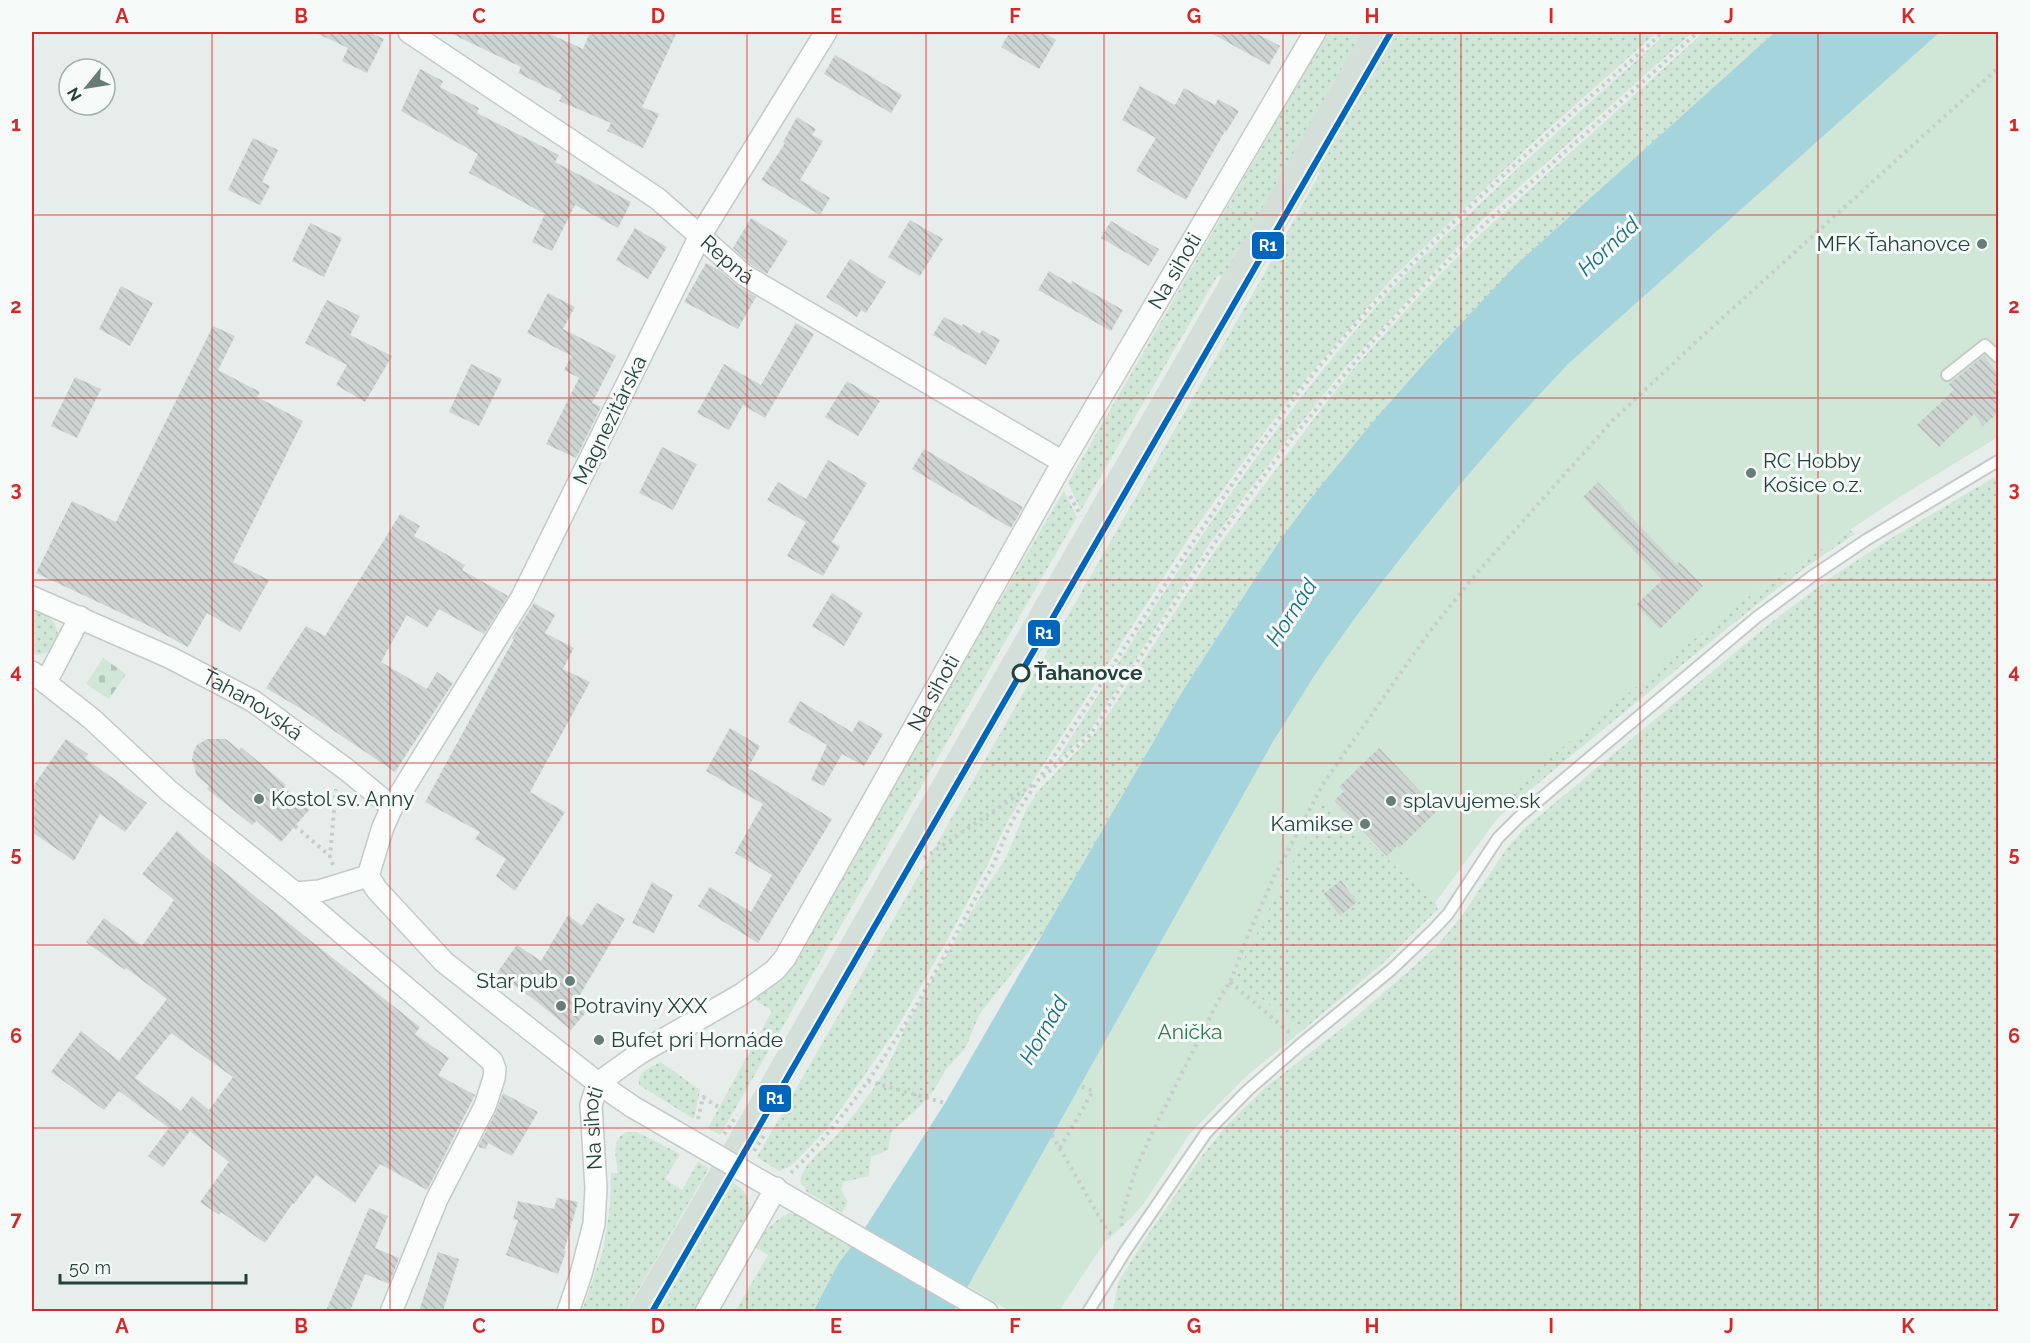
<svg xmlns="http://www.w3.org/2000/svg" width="2030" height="1343" font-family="Raleway,sans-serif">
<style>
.built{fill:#d5dfda}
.grass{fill:url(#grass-dots);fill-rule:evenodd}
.cemetery{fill:url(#cemetery-stones)}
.green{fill:#d0e6d7}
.water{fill:#a6d4dd}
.building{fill:url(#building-back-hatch);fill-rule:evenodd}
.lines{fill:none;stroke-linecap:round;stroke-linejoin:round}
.service-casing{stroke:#c4cac8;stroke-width:14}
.minor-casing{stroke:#c4cac8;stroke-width:24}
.path{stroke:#c6cecc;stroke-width:4;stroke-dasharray:3 4.5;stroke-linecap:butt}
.service{stroke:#fbfcfc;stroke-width:10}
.minor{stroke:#fbfcfc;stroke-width:21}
.rail-1-casing{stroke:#f6fbf9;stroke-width:10}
.rail-1{stroke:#0065bd;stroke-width:6}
.grid{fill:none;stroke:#d62828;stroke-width:1.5;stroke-opacity:0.55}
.poi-dot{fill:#677e78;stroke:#f6fbf9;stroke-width:2}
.stop-dot{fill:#f6fbf9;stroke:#22433b;stroke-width:3}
.labels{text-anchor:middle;stroke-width:6;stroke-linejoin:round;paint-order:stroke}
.poi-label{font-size:21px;fill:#22433b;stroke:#f6fbf9;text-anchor:start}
.street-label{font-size:21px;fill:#22433b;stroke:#f6fbf9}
.stop-label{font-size:21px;font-weight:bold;fill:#22433b;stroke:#f6fbf9;text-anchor:start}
.park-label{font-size:21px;fill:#297d4b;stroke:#f6fbf9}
.water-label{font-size:22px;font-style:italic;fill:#177084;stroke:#f6fbf9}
.line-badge{stroke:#f6fbf9;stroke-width:2}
.badge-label{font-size:16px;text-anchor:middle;font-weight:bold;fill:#fff}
.neatline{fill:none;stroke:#d62828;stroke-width:2}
.grid-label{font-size:20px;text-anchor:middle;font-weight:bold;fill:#d62828}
</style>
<defs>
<pattern id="grass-dots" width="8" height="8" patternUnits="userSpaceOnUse" patternTransform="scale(1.5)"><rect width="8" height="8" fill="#d0e6d7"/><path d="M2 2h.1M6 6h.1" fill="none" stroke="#b2c6b9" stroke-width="1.8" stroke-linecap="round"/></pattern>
<pattern id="cemetery-stones" width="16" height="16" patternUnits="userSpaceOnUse" patternTransform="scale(1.5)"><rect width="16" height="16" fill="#d0e6d7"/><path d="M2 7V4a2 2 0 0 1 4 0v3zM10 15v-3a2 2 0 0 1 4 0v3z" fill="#b2c6b9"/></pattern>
<pattern id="building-back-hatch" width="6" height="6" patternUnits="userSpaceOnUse" patternTransform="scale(1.5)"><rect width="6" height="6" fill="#ced4d2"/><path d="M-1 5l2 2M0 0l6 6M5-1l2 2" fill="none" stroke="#b1b7b5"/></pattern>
</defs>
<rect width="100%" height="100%" fill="#e7edea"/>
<path class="built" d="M1362,32H1399L659,1311L626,1312L727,1140Z"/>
<path class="grass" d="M1328,32H1362L1223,277L1218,275L1081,510L1068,483Z
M1399,32H1657L1528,147L1394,276L1308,377L1269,426L1195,528L1024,795L1006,824L987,866L945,944L895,1031L827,1129L791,1166L779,1171L757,1157L1268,267L1320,173L1318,171Z
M1668,32H1693L1481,221L1345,368L1281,448L1210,543L1089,732L1056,762C1161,595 1266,426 1400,280C1425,253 1453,229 1480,204C1542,145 1605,89 1668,32Z
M1704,32H1775L1518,263L1278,543L1182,692L1044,932L979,1015L965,1049L946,1069L934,1090L919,1107L891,1132L888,1150L871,1157L869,1176L843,1182L841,1190L848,1202L842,1213L807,1192L800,1181C804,1163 822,1151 834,1138C863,1105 890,1071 904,1029L983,892L1005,860L1026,810L1038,791L1093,735L1112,709L1214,552L1325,404L1355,367L1420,295L1476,238Z
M1998,475V1311H1113L1118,1283L1143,1242L1204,1153L1227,1125L1267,1086L1349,1023L1438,945L1464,913L1507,848L1526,827L1773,621L1829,579L1885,542Z
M1064,491L1077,517L720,1135L708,1128L772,1011L753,998L769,990L792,966L936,709Z
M1850,530L1855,534C1792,574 1735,622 1677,669C1616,719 1555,768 1495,820L1508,804L1330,805L1435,903L1438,909L1383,963L1303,1030L1296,1027L1261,998L1243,1079L1190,1133L1143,1204L1130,1219L1128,1197L1326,785L1736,605ZM1341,880L1357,902L1340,916L1323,894Z
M32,607C36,609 41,611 45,614C66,627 60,659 32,654Z
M661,1062L700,1090L694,1119L639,1085C637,1072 651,1067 661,1062Z
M627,1132H637L680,1154L665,1179L682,1190L698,1162L709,1168L626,1311H582L603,1251L610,1206L611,1173H618C616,1157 610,1139 627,1132Z
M733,1183C745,1190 748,1195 750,1210L696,1311L659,1312Z
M790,1213L802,1217L852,1246L838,1264L813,1311L735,1312L768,1255L753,1246C764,1233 774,1219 790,1213Z"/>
<path class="cemetery" d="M103,658L126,674L109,699L86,684Z"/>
<path class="green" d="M1940,32H1998V437L1901,496L1736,605L1530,774L1506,793L1508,804L1435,903L1324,800L1235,977L1296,1027L1303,1030L1243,1079L1190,1133L1143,1204L1130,1219L1104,1243L1059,1311H1010L968,1286L1274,740C1291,714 1307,686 1325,660C1399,555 1480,457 1568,364Z"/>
<path class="water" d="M1775,32H1940L1568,364C1480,457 1399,555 1325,660C1307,686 1291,714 1274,740L954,1311L813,1312L838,1264L863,1231L945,1103L1182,692L1278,543L1312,497L1371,424L1436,350L1518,263Z"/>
<path class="building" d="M314,32H369L384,39L367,73L342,61L348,48Z
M448,32H546L583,49L590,32H677L642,107L659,114L643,148L607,131L611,123L559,101L562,95L518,73L521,67Z
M1010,32H1043L1056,40L1039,69L1001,47Z
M1209,32H1254L1280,46L1269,65Z
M835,55L902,95L891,113L824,74Z
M420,69L443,81L440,87L479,108L477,113L559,155L555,162L631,202L618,228L575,205L552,251L532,242L545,214L469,173L478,154L401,111Z
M1140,86L1175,105L1184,88L1215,105L1218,99L1239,111L1226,132L1225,131L1186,200L1136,171L1156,138L1122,120Z
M797,117L816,129L812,135L823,141L800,180L830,198L820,215L761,180L785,143L783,142Z
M253,138L278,150L262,182L270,186L260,205L228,190Z
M751,218L788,241L767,274L752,265L733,248Z
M910,220L943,239L920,276L888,257Z
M1111,221L1159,249L1149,266L1101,238Z
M310,223L342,238L324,277L292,261Z
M635,228L667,247L648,279L616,260Z
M850,259L886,282L866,313L861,310L857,317L826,297Z
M706,263L719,270L736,285L756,297L738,329L684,302Z
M1049,271L1071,284L1072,281L1123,310L1111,331L1038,290Z
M121,286L153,303L130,346L99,329Z
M548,293L575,307L563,329L616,356L592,403L601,407L576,458L546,444L579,378L564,370L572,356L527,333Z
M327,300L360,316L350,335L392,356L365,402L336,385L347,365L305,343Z
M944,317L962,326L963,324L980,334L982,330L1000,340L986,365L933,335Z
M796,323L814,334L765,418L743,405L729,430L697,413L724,364L761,385Z
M213,326L235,336L218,370L260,392L257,397L303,421L233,562L269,580L240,632L207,613L188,647L147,625L36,573L72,501L116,522Z
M1984,356L1998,374V413L1983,426L1974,414L1939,447L1917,425L1954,390L1949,384Z
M471,364L502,379L479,426L449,412Z
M75,377L101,389L77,438L51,426Z
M847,381L880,401L858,436L825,417Z
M662,447L697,464L673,510L639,493Z
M924,449L1023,507L1011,528L912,469Z
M828,460L867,483L832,542L840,547L823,576L787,556L806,522L767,500L778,482L806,499Z
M1598,482L1677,565L1679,562L1703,586L1660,629L1636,605L1662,580L1583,497Z
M400,514L420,526L414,536L465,565L462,570L508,596L484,634L439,609L427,628L407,615L381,662L427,689L437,672L453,683L395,772L303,710L266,688L306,626L325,636Z
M832,593L863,613L844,646L812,626Z
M534,603L555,615L545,633L574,648L563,669L590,682L530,792L565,812L515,891L496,876L506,859L475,839L480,832L425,802L514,639L512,638Z
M800,701L852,732L859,720L883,734L864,766L842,754L824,786L811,780L827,745L788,722Z
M730,728L760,746L748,768L832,819L758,943L698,906L710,887L751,912L772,875L735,853L763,804L706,771Z
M66,739L88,754L85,758L147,803L125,832L100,814L74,861L32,832V788Z
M207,739H226L239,750L241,747L286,785L284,788L310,809L281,842L256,821L252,825L207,789L209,786L197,776L192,760L194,750L197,745Z
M1379,748L1438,810L1399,848L1397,846L1387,856L1334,801L1344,791L1339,787Z
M177,831L201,853L301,933L420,1027L415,1034L449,1058L438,1075L475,1095L427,1190L380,1164L355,1203L316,1175L294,1204L293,1203L265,1243L221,1212L219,1215L200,1202L229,1162L190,1131L163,1167L148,1156L169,1128L119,1091L104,1110L51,1072L81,1031L119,1061L167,999L126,968L125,970L86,942L104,918L142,946L174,900L142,874ZM171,1033L233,1077L209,1110L192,1096L181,1111L135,1078Z
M1341,880L1357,902L1340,916L1323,894Z
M652,882L673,895L654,933L632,923Z
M597,903L625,919L578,998L591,1006L571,1030L536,1001L497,973L517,945L541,961L568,915L582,926Z
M503,1093L538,1112L512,1156L488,1143L486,1149L478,1147L496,1112Z
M557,1198L578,1202L564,1251H566L558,1274L506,1255L518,1220L513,1219L518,1201L554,1209Z
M369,1208L388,1216L375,1248L399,1258L389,1284L365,1274L350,1311H326Z
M438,1252L459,1259L443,1311H419Z"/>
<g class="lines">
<g class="service-casing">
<path id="service" d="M1947,375L1985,345L1998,357
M1088,1312L1126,1250L1206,1133L1247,1091L1302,1043L1391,970L1434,929L1448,914L1498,838L1519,817L1757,617L1811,577L1866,540L1998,461"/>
</g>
<g class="minor-casing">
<g id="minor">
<path id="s1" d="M409,32L658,199L744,275L1063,462"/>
<path d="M826,32L700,236L522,597L392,807L383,827L368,876L377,890L444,962L598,1083L633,1107L987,1312"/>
<path id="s2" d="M32,597L171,658L253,701L347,770L392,807"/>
<path d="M32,672L92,719L169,791L295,893L319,891L368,876"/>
<path d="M46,682L80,617"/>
<path d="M295,893L492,1061L495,1069L494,1078L485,1106L437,1199L391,1312"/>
<path id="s3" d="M568,1312L581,1274L594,1224L596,1188L591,1105L598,1083L640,1053L742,994L775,970L785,958L1063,462L1315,32"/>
<path d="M706,1312L776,1188"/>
</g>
</g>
<path class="path" d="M1070,496L1081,516
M1043,777L1090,735L1191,578L1225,528L1290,441L1365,350L1425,284L1485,224L1698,32
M295,826L330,856
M924,858L1035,783
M333,865L330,856L336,789
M1230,982L1290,1033
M868,1081L945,1103
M698,1119L703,1097L718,1107
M724,1134L737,1115
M1052,1135L1107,1230L1114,1237
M1060,1148L1093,1091L1080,1086
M754,1151L766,1132
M791,1173C875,1090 931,982 986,878C996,861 1002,842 1011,824C1018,810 1028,796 1037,782C1123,653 1202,520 1296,396C1401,259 1535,147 1663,32
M1122,1226L1121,1219L1135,1171L1153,1131L1216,1005L1232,978L1245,942L1275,875L1302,824L1323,784L1430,631L1476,574L1613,420L1697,341L1998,68"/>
<use href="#service" class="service"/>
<use href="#minor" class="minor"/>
<g class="rail-1-casing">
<path id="rail-1" d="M652,1312L1391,32"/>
</g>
<use href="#rail-1" class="rail-1"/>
</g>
<path class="grid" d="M212,32V1312M390,32V1312M569,32V1312M747,32V1312M926,32V1312M1104,32V1312M1283,32V1312M1461,32V1312M1640,32V1312M1818,32V1312M32,215H1998M32,398H1998M32,580H1998M32,763H1998M32,945H1998M32,1128H1998"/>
<g class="poi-dot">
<circle cx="1982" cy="244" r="6"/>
<circle cx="1751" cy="473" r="6"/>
<circle cx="259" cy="799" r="6"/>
<circle cx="1391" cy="801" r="6"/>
<circle cx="1365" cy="824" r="6"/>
<circle cx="570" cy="981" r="6"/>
<circle cx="561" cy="1006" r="6"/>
<circle cx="599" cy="1040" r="6"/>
</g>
<circle class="stop-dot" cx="1021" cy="673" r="8"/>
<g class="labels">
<g class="poi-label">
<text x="1970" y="251" text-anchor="end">MFK Ťahanovce</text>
<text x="1763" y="468">RC Hobby<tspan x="1763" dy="24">Košice o.z.</tspan></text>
<text x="271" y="806">Kostol sv. Anny</text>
<text x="1403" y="808">splavujeme.sk</text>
<text x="1353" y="831" text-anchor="end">Kamikse</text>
<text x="558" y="988" text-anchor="end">Star pub</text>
<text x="573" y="1013">Potraviny XXX</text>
<text x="611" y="1047">Bufet pri Hornáde</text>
</g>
<g class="street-label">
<text dy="7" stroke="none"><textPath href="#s1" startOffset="392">Repná</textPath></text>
<text dy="7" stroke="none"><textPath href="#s3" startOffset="1250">Na sihoti</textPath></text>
<text transform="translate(610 420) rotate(-64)" y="7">Magnezitárska</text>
<text dy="7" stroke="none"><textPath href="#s3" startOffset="764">Na sihoti</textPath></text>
<text dy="7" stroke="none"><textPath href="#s2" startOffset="246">Ťahanovská</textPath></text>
<text dy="7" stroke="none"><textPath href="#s3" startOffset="188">Na sihoti</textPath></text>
</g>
<g class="stop-label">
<text x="1034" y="680">Ťahanovce</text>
</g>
<g class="park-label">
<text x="1190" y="1039">Anička</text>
</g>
<g class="water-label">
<text transform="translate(1608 246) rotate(-43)" y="8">Hornád</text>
<text transform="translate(1291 612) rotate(-57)" y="8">Hornád</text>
<text transform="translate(1043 1030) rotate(-60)" y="8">Hornád</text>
</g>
</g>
<g class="line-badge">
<rect x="1251" y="231" width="34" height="29" rx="6" fill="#0065bd"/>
<rect x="1027" y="619" width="34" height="28" rx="6" fill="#0065bd"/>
<rect x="758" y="1084" width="34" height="29" rx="6" fill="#0065bd"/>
</g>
<g class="badge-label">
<text x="1268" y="251">R1</text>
<text x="1044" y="639">R1</text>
<text x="775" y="1104">R1</text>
</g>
<rect width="2030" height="1343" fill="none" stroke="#f6fbf9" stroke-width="66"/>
<g transform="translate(87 87) rotate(240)"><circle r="28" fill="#f6fbf9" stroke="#a1b1ad" stroke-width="1.5"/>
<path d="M0-4.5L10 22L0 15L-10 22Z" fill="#677e78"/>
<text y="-9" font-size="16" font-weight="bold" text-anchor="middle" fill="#22433b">N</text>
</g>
<path d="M60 1274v9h186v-9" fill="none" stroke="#22433b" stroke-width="3"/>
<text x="69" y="1274" font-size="18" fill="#22433b" stroke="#f6fbf9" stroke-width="4.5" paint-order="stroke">50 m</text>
<rect x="33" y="33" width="1964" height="1277" class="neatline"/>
<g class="grid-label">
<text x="122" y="23">A</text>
<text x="301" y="23">B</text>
<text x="479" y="23">C</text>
<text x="658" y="23">D</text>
<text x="836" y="23">E</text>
<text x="1015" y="23">F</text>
<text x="1194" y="23">G</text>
<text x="1372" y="23">H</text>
<text x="1551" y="23">I</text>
<text x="1729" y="23">J</text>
<text x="1908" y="23">K</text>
<text x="16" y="131">1</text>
<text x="2014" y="131">1</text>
<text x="16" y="313">2</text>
<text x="2014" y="313">2</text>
<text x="16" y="496">3</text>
<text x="2014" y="496">3</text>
<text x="16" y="678">4</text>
<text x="2014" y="678">4</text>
<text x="16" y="861">5</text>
<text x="2014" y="861">5</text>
<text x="16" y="1043">6</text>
<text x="2014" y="1043">6</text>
<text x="16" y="1226">7</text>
<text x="2014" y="1226">7</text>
<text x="122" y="1333">A</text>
<text x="301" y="1333">B</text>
<text x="479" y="1333">C</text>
<text x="658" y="1333">D</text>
<text x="836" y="1333">E</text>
<text x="1015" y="1333">F</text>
<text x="1194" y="1333">G</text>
<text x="1372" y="1333">H</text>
<text x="1551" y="1333">I</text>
<text x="1729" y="1333">J</text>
<text x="1908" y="1333">K</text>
</g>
</svg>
